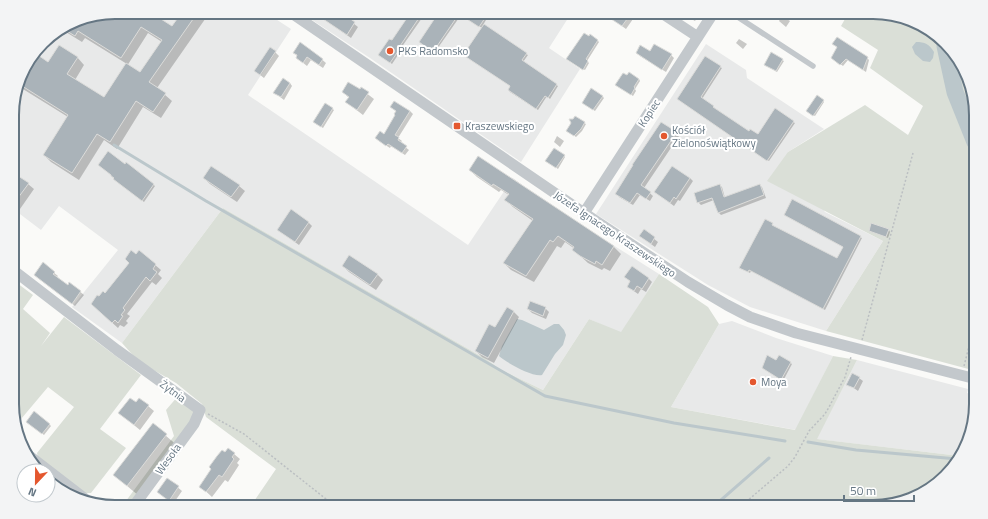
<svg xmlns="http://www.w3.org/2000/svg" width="988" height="519" font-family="'Titillium Web',sans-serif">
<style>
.built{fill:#e8e9e9}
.green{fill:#dadfd7}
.water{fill:#bbc7cb}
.shadow{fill:#0003;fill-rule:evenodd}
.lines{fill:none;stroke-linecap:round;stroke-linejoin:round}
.stream{stroke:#bbc7cb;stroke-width:3}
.river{stroke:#bbc7cb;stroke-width:17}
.building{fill:#aab3b9;stroke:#dcdcda}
.path{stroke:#bbbfc2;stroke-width:1.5;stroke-dasharray:2 2;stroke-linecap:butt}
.service{stroke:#c3c8cc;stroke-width:5.5}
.minor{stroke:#c3c8cc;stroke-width:11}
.poi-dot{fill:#e4572e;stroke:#fff;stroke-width:1.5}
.labels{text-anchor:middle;stroke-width:4;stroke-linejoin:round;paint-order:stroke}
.poi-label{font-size:11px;fill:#657683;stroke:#fff;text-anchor:start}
.street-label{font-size:11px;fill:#657683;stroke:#fff}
.rim{fill:none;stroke:#657683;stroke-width:2}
</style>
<rect width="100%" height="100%" fill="#fafaf8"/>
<path class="built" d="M115,12H265L291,29L248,95L468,245L513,178L540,199L659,274L621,333L589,319L543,390L500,369L486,359L223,208L122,343L72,307L118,250L59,206L41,230L12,208V108L23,70L47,38L76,20Z
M300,12H572L549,48L580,69L521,162L370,58Z
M706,44L746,70L747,78L824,129L788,152L825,212L883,241L826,331L750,307L708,285L596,214Z
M732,321L776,338L833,356L796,430L671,407L719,324Z
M857,360L968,389L967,393L976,395V404L965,450L960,456L816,439Z"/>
<path class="green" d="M849,12H873L919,23L958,58L975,102L976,371L826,331L883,241L767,181L788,152L865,105L908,135L923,106L870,68L878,50L841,26Z
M223,208L486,359L500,369L543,390L589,319L621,332L659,274L708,307L719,324L671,407L795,430L833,356L857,360L817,439L960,456L930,490L879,507H250L276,469L206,417L202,404L176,383L138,361L122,343Z
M13,280L33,295L23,309L50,333L41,346L64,317L141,375L100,429L126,448L91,493H83L38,458L37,453L74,407L48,387L16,425L13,418Z
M178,396L194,409L193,419L127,507H115L119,503L123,505L174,436L166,410Z"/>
<path class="water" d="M916,42C925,42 929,44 934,52L933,58L930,62L923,61L915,54L912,47Z
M517,319L522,320L544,330L554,324H559L564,330L566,335L563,345L555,354L542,375C532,377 507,363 499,356L502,346Z"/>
<path class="shadow" d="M115,12H148L172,27L183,12H210L157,88L172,101L161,118L143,107L117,149L104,140L79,180L51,162L44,155L68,117L18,86L23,70L34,54L48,63L77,57L84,65L75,80L104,99L127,64L85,38L82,42L61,29L76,20ZM148,33L162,42L140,74L127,66Z
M222,12H231L228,16Z
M329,12H339L358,27L351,38L328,22Z
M412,12H424L420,17L422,18L401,48L402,49L392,64L381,56Z
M441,12H485L488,13L489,15L483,25L526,54L528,55L523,62L558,86L550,99L547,96L538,110L510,92L509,90L512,86L482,28L461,15L435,52L422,44Z
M613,12H624L633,19L626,29L609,17Z
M679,12H701L695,21Z
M782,16L790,21L786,27L779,21Z
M739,39L747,44L743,49L736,43Z
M597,40L599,42L587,61L589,63L585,70L569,60Z
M300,43L311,50L326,63L323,68L311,60L307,66L297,58L298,56L294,52Z
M275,52L279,56L264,78L255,71Z
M650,52L671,55L674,58L666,72L640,56Z
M832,58H867L869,60L866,72L848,60L843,66Z
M782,60L784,61L777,72L767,66Z
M720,67L722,68L702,99L749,133L758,136L793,122L795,123L769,161L679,100Z
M639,79L640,81L635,89L636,91L633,96L618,86Z
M290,83L292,86L284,100L275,93Z
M361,89L374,99L363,115L346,102L349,98L343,92L360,91Z
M602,96L604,98L595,111L584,104Z
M823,101L824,102L815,116L807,111Z
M326,104L334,110L323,128L316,124Z
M391,107L410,111L413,114L398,138L402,141L400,143L409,150L405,155L391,146L390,148L379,141L384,135L396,115L397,112Z
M584,123L586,124L582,131L576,137L569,132Z
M676,133L679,136L644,188L653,196L650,201L640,195L633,205L619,197Z
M557,136L564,141L560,147L554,142Z
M564,156L565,157L558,169L548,162Z
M479,158L614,247L621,254L610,271L604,268L602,270L588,263L574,250L575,249L565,242L561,248L557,246L534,282L511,270L504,263L533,221L513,207L506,200L509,195L501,190L499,192L477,177L470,170Z
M126,164L155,186L144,202L116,181L115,178Z
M204,178L239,186L245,191L237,202L210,184Z
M690,178L693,181L680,201L678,200L674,206L655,192Z
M28,184L34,189L20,209L12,204Z
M719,185L722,187L725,198L759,185L762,187L766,198L721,215L719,213L714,200L701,205L698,202Z
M308,222L312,226L299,245L278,230Z
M772,224L773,227L837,260L860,237L862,238L825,310L751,271L750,273L742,269Z
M870,230H889L890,232L888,238Z
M644,231L658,242L655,247L640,236Z
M139,251L161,270L158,274L162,278L156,285L152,282L127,314L130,316L126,321L128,323L124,327L120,325L118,328L97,309L106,295Z
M43,264L58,276L56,278L68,286L70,283L84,295L75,306L38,278Z
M343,266L377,274L383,280L376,290L349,272Z
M626,277L648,278L652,282L646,292L641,289L638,294L628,287L631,282Z
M545,308L549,312L546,319L532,313L528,309Z
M513,311L519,317L494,363L482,357L476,351Z
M780,356L792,364L783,381L764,369L777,361Z
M859,378L863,381L858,391L848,384Z
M136,404L148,406L154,411L140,430L119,413Z
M29,423L49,424L51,426L44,435Z
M153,425L178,446L139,496L114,475Z
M225,453L234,454L240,459L237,463L239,465L228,482L225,480L212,497L200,486Z
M168,479L182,491L173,504L158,492Z"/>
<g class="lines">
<path class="stream" d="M114,145L206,201L545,396L674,423L785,441
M808,442L856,450L957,459
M713,507L769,458"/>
<path class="river" d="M945,46L955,92L975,142"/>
</g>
<path class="building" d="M115,12H150L172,26L182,12H198L149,82L166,93L153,112L136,101L110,142L97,134L72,173L43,155L68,115L19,84L23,70L35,53L48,62L59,45L78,57L67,74L104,97L126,63L140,72L162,40L141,27L121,58L78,31L75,36L62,28L76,20Z
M328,12H340L355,22L347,35L323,19Z
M411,12H416L421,15L400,46L401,47L390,63L378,55L389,39L392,40Z
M439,12H489L479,27L459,14L433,52L419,42Z
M611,12H626L630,15L622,26L608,17Z
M484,24L527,53L522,60L557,84L548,98L545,96L536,109L508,90L510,86L463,55Z
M584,33L589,36L590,34L598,40L586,59L588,61L583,70L566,59Z
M837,37L868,57L863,70L846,59L840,65L831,58L837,47L832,44Z
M300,42L323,59L319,65L307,57L303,63L296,58L297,55L293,53Z
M654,44L672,54L662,70L636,53L640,45L650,51Z
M270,47L276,51L260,75L254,71Z
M771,52L783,59L776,71L764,65Z
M705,56L721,66L701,97L714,106L713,107L749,131L750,129L758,134L775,108L794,121L767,161L677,99Z
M629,72L639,79L634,87L635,88L631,95L615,85L623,73L627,75Z
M283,78L290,83L281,97L273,93Z
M348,82L360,89L361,87L369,92L357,110L345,102L349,97L342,92Z
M591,88L603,96L593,110L582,103Z
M817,95L824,100L813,116L806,111Z
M394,101L410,111L395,135L399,137L398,140L407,146L402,153L388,144L386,146L375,138L380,131L384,134L395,115L394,114L396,111L390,107Z
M325,103L333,108L321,127L313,122Z
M575,116L585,122L581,129L574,136L566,131L571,123L569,119H573Z
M661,122L677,132L641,185L651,192L646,199L637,193L630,203L615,194L633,165H632Z
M554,148L565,155L556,168L545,161Z
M108,151L125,164L126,162L154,184L142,201L113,179L114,178L111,176V175L98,165Z
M478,156L614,246L602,265L596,261L595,264L580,256L572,250L574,247L558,236L553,242L550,240L526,276L503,263L533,219L504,200L509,194L493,184L492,186L469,170Z
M211,166L240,185L231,197L203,178Z
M672,166L690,178L676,199L674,197L670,203L654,192Z
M12,172L29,183L12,206Z
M720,184L724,197L760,184L764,195L718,213L712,198L697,203L694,193Z
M792,199L861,236L823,309L749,270L748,272L739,268L765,219L773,223L772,225L837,258L843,247L784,215Z
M291,209L309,222L295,242L277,230Z
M871,223L889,229L886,237L869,231Z
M644,229L655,237L651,244L639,236Z
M131,250L136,254L139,250L156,264L153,269L157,272L150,281L146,277L123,308L125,310L121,315L123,316L118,323L115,320L112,323L91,304L97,295L99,296L103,291L105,293L129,263L125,259Z
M349,255L378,274L370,285L342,266Z
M43,262L55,272L53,274L68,285L69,282L81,291L72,304L34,275Z
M632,266L649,278L642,289L637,286L634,291L627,287L630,281L624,277Z
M530,301L546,307L543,316L527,309Z
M507,307L514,311L488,358L475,351L489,324L495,327Z
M767,355L776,360L779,355L791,362L781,380L762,368Z
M852,373L860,377L854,388L846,385Z
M130,398L136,402L139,398L149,405L134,425L118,413Z
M34,411L50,424L42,434L26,422Z
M153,423L167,434L127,486L113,475Z
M228,448L235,453L232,457L234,459L222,477L219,475L206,492L199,487L211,469L209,467L217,456L222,450L225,452Z
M167,478L179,486L169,501L157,492Z"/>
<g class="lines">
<path class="path" d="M862,340L913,153
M964,366L976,319
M208,414L244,434L336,507
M740,507L788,466L795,457L809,431L825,414L829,407L845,377L851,357"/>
<path class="service" d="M730,12L813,66"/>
<path class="minor" d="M290,12L584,213L688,282L727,305L750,317L796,333L976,379
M660,12L698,37
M584,213L714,12
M13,270L117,350L200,410L194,424L133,507
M27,454L88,501"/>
</g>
<g class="poi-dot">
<circle cx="390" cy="51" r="4"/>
<rect x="453" y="122" width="8" height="8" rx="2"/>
<circle cx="664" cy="136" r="4"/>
<circle cx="753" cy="382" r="4"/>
</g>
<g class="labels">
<g class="poi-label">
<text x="398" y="55">PKS Radomsko</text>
<text x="465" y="130">Kraszewskiego</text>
<text x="672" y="134">Kościół<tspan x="672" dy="13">Zielonoświątkowy</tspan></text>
<text x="761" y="386">Moya</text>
</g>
<g class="street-label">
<text transform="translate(649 113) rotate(-57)" y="4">Kopiec</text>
<text transform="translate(615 234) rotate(34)" y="4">Józefa Ignacego Kraszewskiego</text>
<text transform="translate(173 391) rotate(36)" y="4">Żytnia</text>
<text transform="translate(168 459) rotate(-54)" y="4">Wesoła</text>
</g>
</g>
<path d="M0 0H988V519H0ZM115 19H873A96 96 0 0 1 969 115V404A96 96 0 0 1 873 500H115A96 96 0 0 1 19 404V115A96 96 0 0 1 115 19Z" fill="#f3f4f5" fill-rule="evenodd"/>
<path class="rim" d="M115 19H873A96 96 0 0 1 969 115V404A96 96 0 0 1 873 500H115A96 96 0 0 1 19 404V115A96 96 0 0 1 115 19Z"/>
<g transform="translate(36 483) rotate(202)"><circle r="19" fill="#ffffff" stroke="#c1c8cd"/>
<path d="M0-3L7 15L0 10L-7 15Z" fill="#e4572e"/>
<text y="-6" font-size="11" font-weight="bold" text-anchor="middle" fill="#657683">N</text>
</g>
<path d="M844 495v6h70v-6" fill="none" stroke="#657683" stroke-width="2"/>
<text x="850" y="495" font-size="12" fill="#657683" stroke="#ffffff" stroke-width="3" paint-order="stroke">50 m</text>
</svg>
